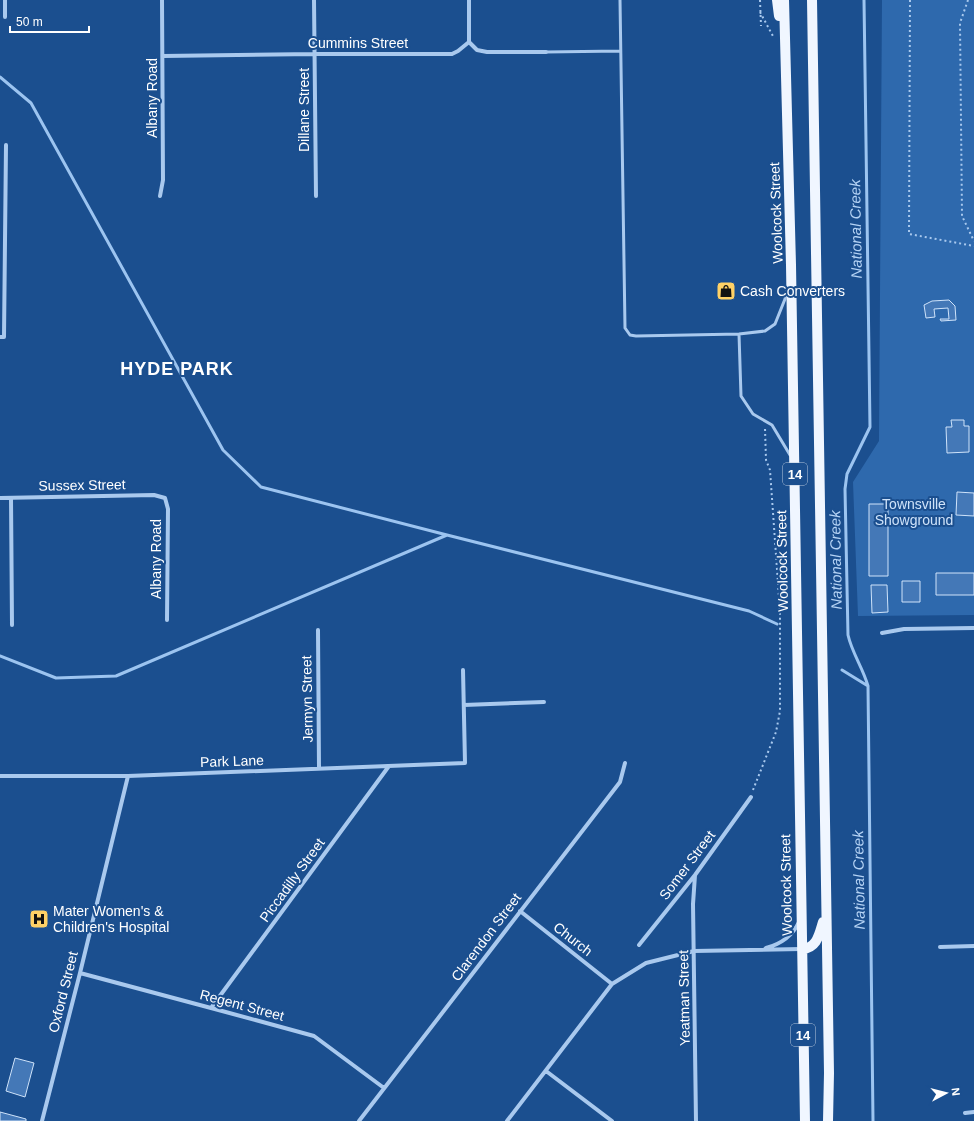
<svg xmlns="http://www.w3.org/2000/svg" width="974" height="1121" font-family="Arial,sans-serif">
<style>
.green{fill:#2e69ad}
.lines{fill:none;stroke-linecap:round;stroke-linejoin:round}
.stream{stroke:#9cc4f0;stroke-width:3}
.building{fill:#4478b7;stroke:#cfe3fa}
.path{stroke:#a9c9ee;stroke-width:2;stroke-dasharray:2 3;stroke-linecap:butt}
.service{stroke:#a9c9ee;stroke-width:3}
.minor{stroke:#a9c9ee;stroke-width:4}
.primary{stroke:#f0f6ff;stroke-width:10}
.labels{text-anchor:middle;stroke-width:4;stroke-linejoin:round;paint-order:stroke}
.shield{fill:#1b4f8f;stroke:#bbcadd;stroke-width:1}
.shield-label{font-size:13px;font-weight:bold;fill:#fff}
.street-label{font-size:14px;fill:#fff;stroke:#1b4f8f}
.poi-label{font-size:14px;fill:#fff;stroke:#1b4f8f;text-anchor:start}
.park-label{font-size:14px;fill:#cfe3fa;stroke:#1b4f8f}
.water-label{font-size:15px;font-style:italic;fill:#b5d3f5;stroke:#1b4f8f}
.district-label{font-size:18px;font-weight:bold;letter-spacing:1px;fill:#fff;stroke:#1b4f8f}
</style>
<rect width="100%" height="100%" fill="#1b4f8f"/>
<path class="green" d="M882,0H974V615L858,616L853,482L879,441Z"/>
<g class="lines">
<path class="stream" d="M864,0L870,427L847,474L845,489L848,635C852,653 863,668 868,686L873,1121
M0,77L31,103L223,450L261,487L447,535L749,611L777,624
M0,656L56,678L116,676L447,535
M842,670L868,686"/>
</g>
<path class="building" d="M949,300L955,306L956,320L941,321L940,319H949L948,308L934,309L935,317L926,318L924,305L932,301Z
M951,420H964V426H969V452L947,453L946,427H952Z
M957,492L974,493V516L956,515Z
M869,504H888V576H869Z
M936,573H974V595H936Z
M902,581H920V602H902Z
M871,585H887L888,612L872,613Z
M15,1058L34,1063L25,1097L6,1091Z
M0,1112L26,1119V1121H0Z"/>
<g class="lines">
<path class="path" d="M760,0L761,26
M910,0L909,234L974,246
M968,0L960,23L962,216L974,241
M760,12L774,38
M753,790L776,732L780,711V612L770,470L766,460L765,428"/>
<path class="service" d="M620,0L625,328L630,335L636,336L739,334L765,331L775,324L785,299L787,288
M546,52L620,51
M739,334L741,396L753,414L772,425L790,455"/>
<path class="minor" d="M5,0V17
M314,0L316,196
M469,0V42
M469,42L477,50L487,52H546
M163,56L315,54H452L458,51L469,42
M160,196L163,180L162,0
M0,337H4L6,145
M0,498L154,495L165,498L168,509L167,620
M11,498L12,625
M318,630L319,768
M882,633L904,629L974,628
M464,705L544,702
M0,776H128L465,763L463,670
M695,875L693,904L696,1121
M520,911L612,984
M639,945L695,875L751,797
M940,947L974,946
M766,948C781,944 792,937 799,922
M80,973L211,1008L314,1036L384,1088
M211,1008L389,766
M546,1071L612,1121
M965,1113L974,1112
M42,1121L80,973L128,776
M359,1121L620,782L625,763
M507,1121L612,984L646,963L694,951L801,949"/>
<path class="primary" d="M777,0L779,16
M784,0L791,265L805,1121
M812,0L829,1073L828,1121
M802,949C817,948 819,935 823,922"/>
</g>
<defs>
<g id="shop-square" transform="scale(1)"><rect x="-9" y="-9" width="18" height="18" rx="4" fill="#ffd166" stroke="#1b4f8f"/><path d="M-5-2.5h2.3a2.7 3.5 0 0 1 5.4 0H5L5.5 6h-11ZM-1.5-2.5h3a1.5 2.3 0 0 0-3 0Z" fill="#111"/></g>
<g id="hospital-square" transform="scale(1)"><rect x="-9" y="-9" width="18" height="18" rx="4" fill="#ffd166" stroke="#1b4f8f"/><path d="M-5-5h3v3.5h4V-5h3V5h-3V1.5h-4V5h-3Z" fill="#111"/></g>
</defs>
<g fill-rule="evenodd">
<use href="#shop-square" x="726" y="291"/>
<use href="#hospital-square" x="39" y="919"/>
</g>
<g class="labels">
<g class="shield">
<rect x="783" y="463" width="24" height="22" rx="3"/>
<rect x="791" y="1024" width="24" height="22" rx="3"/>
</g>
<g class="shield-label">
<text x="795" y="479">14</text>
<text x="803" y="1040">14</text>
</g>
<g class="street-label">
<text x="358" y="48">Cummins Street</text>
<text transform="translate(152 98) rotate(-90)" y="5">Albany Road</text>
<text transform="translate(304 110) rotate(-90)" y="5">Dillane Street</text>
<text transform="translate(776 213) rotate(-92)" y="5">Woolcock Street</text>
<text transform="translate(82 485) rotate(-1)" y="5">Sussex Street</text>
<text transform="translate(156 559) rotate(-90)" y="5">Albany Road</text>
<text transform="translate(782 561) rotate(-91)" y="5">Woolcock Street</text>
<text transform="translate(307 699) rotate(-91)" y="5">Jermyn Street</text>
<text transform="translate(232 761) rotate(-2)" y="5">Park Lane</text>
<text transform="translate(687 865) rotate(-53)" y="5">Somer Street</text>
<text transform="translate(292 880) rotate(-54)" y="5">Piccadilly Street</text>
<text transform="translate(786 885) rotate(-91)" y="5">Woolcock Street</text>
<text transform="translate(486 937) rotate(-53)" y="5">Clarendon Street</text>
<text transform="translate(573 939) rotate(38)" y="5">Church</text>
<text transform="translate(63 992) rotate(-76)" y="5">Oxford Street</text>
<text transform="translate(684 998) rotate(-91)" y="5">Yeatman Street</text>
<text transform="translate(242 1005) rotate(15)" y="5">Regent Street</text>
</g>
<g class="poi-label">
<text x="740" y="296">Cash Converters</text>
<text x="53" y="916">Mater Women's &amp;<tspan x="53" dy="16">Children's Hospital</tspan></text>
</g>
<g class="park-label">
<text x="914" y="509">Townsville<tspan x="914" dy="16">Showground</tspan></text>
</g>
<g class="water-label">
<text transform="translate(856 229) rotate(-91)" y="5">National Creek</text>
<text transform="translate(836 560) rotate(-91)" y="5">National Creek</text>
<text transform="translate(859 880) rotate(-91)" y="5">National Creek</text>
</g>
<g class="district-label">
<text x="177" y="375">HYDE PARK</text>
</g>
</g>
<g transform="translate(946 1093) rotate(83)" stroke="#1b4f8f" stroke-width="3" paint-order="stroke">
<path d="M0-3L7 15L0 10L-7 15Z" fill="#ffffff"/>
<text y="-6" font-size="11" font-weight="bold" text-anchor="middle" fill="#ffffff">N</text>
</g>
<path d="M10 26v6h79v-6" fill="none" stroke="#ffffff" stroke-width="2"/>
<text x="16" y="26" font-size="12" fill="#ffffff" stroke="#1b4f8f" stroke-width="3" paint-order="stroke">50 m</text>
</svg>
